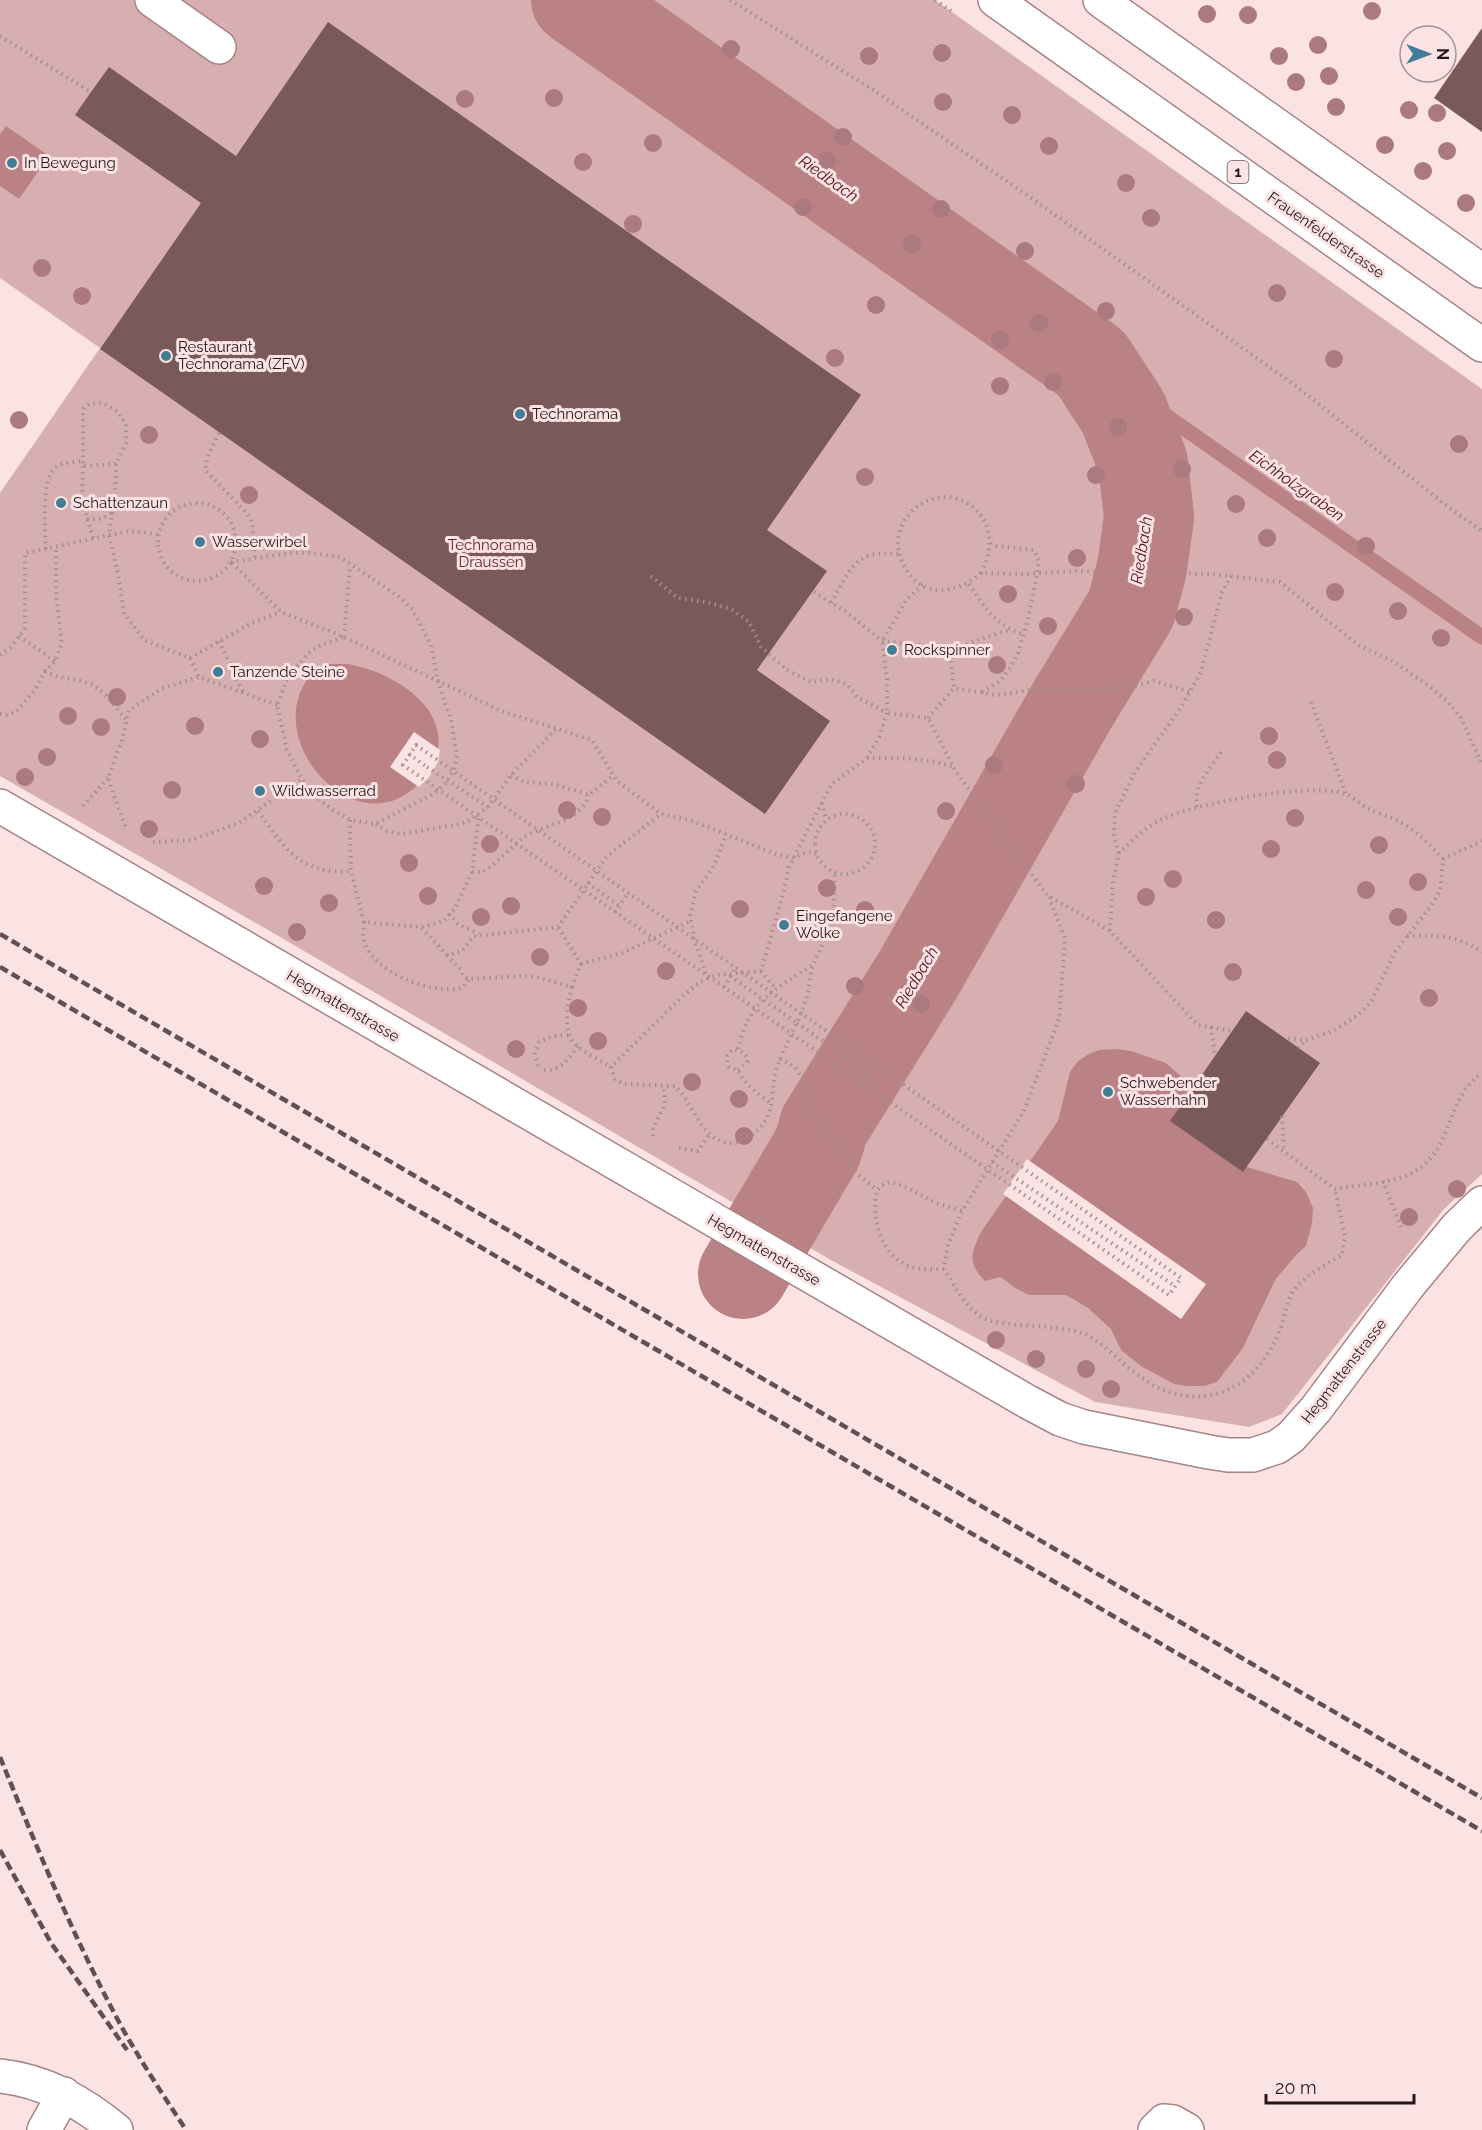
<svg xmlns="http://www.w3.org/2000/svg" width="1482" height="2130" font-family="Raleway,sans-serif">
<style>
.green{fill:#d7afb1}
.water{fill:#bb8286}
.pier{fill:#fbe3e4}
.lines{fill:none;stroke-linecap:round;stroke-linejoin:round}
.stream{stroke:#bb8286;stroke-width:15}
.river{stroke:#bb8286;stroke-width:90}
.building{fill:#7a595b}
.minor-casing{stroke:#a78385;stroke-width:36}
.major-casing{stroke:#a78385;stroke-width:36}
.path{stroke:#a28f90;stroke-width:4;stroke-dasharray:1.5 4.5;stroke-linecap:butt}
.minor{stroke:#fff;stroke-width:33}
.major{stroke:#fff;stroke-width:33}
.rail{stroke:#615051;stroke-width:4.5;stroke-dasharray:9 4.5;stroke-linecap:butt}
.path-bridge{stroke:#a28f90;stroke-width:4;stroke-dasharray:1.5 4.5;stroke-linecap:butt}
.tree{fill:#ab7980}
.poi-dot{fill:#417e95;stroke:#fbe3e4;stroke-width:2}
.labels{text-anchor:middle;stroke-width:6;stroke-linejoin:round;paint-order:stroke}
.shield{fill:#fbe3e4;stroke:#655455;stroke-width:1.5}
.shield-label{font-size:14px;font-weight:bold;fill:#251718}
.poi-label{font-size:15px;fill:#251718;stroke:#fbe3e4;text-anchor:start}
.street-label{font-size:15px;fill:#251718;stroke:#fbe3e4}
.park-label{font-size:15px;fill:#6a232e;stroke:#fbe3e4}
.water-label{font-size:16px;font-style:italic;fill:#57111f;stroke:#fbe3e4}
</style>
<rect width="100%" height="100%" fill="#fbe3e4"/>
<path class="green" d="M0,0H935L1482,389V1174L1444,1209L1282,1414L1249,1427L1095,1402L829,1259L287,941L0,776V493L100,348L0,278Z"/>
<path class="water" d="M6,126L49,156L19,199L0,186V134Z
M347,664C394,671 463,714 430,769C422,783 407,796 392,801C332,819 272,735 305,683C309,676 316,667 324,665C331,663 340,664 347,664Z
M1116,1049L1131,1051L1166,1063L1185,1080L1199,1121L1247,1167L1297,1182L1306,1192L1313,1208L1312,1223L1306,1246L1296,1255L1275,1280L1243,1348L1217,1382L1204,1386H1187L1174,1384L1141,1366L1121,1350L1111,1329L1088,1308L1066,1295H1029L1015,1288L1001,1277L985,1281C967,1263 971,1253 981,1232L1058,1121L1070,1072L1078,1061L1089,1054L1099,1050Z"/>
<path class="pier" d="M414,732L440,750L438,762L429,777L419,787L390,767Z
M1027,1159L1206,1284L1181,1319L1003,1194Z"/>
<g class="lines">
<path class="stream" d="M1091,363L1482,637"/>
<path class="river" d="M576,0L1091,363L1123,412L1143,463L1149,517L1142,568L1131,609L1073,704L918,975L824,1126L818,1147L743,1274"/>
</g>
<path class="building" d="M328,22L861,395L767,530L827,571L757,670L830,721L765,814L100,349L201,203L75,115L91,92L109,67L236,156Z
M1482,28V132L1434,98Z
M1246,1011L1320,1063L1243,1172L1170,1121Z"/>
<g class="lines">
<g class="minor-casing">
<path id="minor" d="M152,0L219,47
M0,806L1028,1402L1060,1419L1084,1427L1209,1452L1228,1455H1253L1277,1447L1291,1437L1316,1409L1408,1286L1457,1227L1482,1203
M0,2076C45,2081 82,2102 116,2130
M44,2130L64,2094
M1155,2130L1164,2121L1173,2122L1187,2130"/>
</g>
<g class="major-casing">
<path id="major" d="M995,0L1482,345
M1100,0L1482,271"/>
</g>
<path class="path" d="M730,0L873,90L1027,195L1296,386L1452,510L1482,531
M935,0L954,13
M0,36L91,92
M219,433L207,458L205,470L247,513L252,522L255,559
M116,464L83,466V413L84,408L89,404L103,403L117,411L126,424V443L116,464L115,494L109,535L118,574L124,613L144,640L190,658L199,677L277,705
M83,466L82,498L93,539
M158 542a39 39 0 1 1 78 0a39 39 0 1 1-78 0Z
M87,519C95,520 106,519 112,512
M46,549C45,532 41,479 55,468C62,462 74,462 83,461
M231,562L290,553H311L340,557L401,598L412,609L431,645L438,682L451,720L457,755L454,770L445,784L433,794L375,824L350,820L330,808L311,793L302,779L287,750L277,705L287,680L308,653L321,645L344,637
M232,563L281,612L344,637L504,712L592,740L617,781L661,814L690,820L776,854L794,858C802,854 808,850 816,854
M981,573C1016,506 932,468 902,525C895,540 898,556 906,569C924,600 958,593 981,573L1025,574L1077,571L1212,574L1280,582L1358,645L1394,662L1425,683L1446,700L1461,718L1482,764
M651,576L678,598L706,602L731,609L749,622L761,647L787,670L811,682L831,679L847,684L857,697L887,713L879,737L867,758L831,785L789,867L782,898L761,971L716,975L700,982L685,994L611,1067L615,1079L624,1084L675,1086C693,1103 702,1141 729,1143C742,1144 760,1131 766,1120C775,1103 771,1084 777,1067C785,1045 798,1024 806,1000C809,992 808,982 811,973C814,959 823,946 828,931C835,913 834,892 835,873
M969,584C988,611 991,621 1023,635
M923,585L907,599L882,641L887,679V713L928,718L956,772L1047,895L1110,931L1198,1025L1232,1031
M814,592L845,611L882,641L918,645L950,652L954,688L996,695L1030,690H1083L1125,688L1154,681L1191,692
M831,603C851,569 854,549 899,554
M19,636L55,661
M344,637L350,566
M219,641L243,692
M950,652L980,639L1010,630
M0,655L11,647L25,628V553L129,531L158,534
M190,658L252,623L281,612
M45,671C58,679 73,678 88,683C103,688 116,708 126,720
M982,692L1000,681L1010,668L1018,653L1028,619L1037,574L1039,561L1034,550L996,546L991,543
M1311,702L1346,794
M0,714L6,715L16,712L35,690L45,671L55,661L62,643L56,595V547
M928,718L954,688
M409,754L427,767
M867,758C895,758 926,757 953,767
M511,775L524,782L553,784L589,795L613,776
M822,803L826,820
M83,806L108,778
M1197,807C1193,786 1210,769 1221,752
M258,811C285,848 299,875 351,871
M815 844a30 30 0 1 1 60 0a30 30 0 1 1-60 0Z
M350,820L351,871L364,922L421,927L447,955L462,951L474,936L558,927L607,856L661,814
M376,824L387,831L401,834L465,823L488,807L511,775L556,729
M125,826L108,778L122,740L129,710L161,689L199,677
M153,842L192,840L239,823L302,779
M1119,853L1114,836L1115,813L1135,772L1180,709L1201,672L1222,592L1231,576
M1443,859L1482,841
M472,872H483C498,862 509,849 523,838C545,823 579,824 589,795
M588,883L619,906
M1049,897L1065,938L1059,1019L1024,1111L962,1211L948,1245L944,1269C954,1284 964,1306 980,1316C1000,1329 1055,1323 1082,1333C1088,1334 1093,1339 1098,1342C1121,1359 1143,1385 1172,1393C1222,1407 1261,1377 1279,1332C1286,1316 1285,1300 1297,1286C1309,1273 1327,1264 1342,1255L1345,1238L1335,1189
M615,912L628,893
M449,914L458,924L479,934
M364,922C364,927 362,935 364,940C372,973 432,995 462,988L469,979
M422,927L444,921L455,908L472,872L479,814
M1110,931L1113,882L1119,853C1132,841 1146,827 1162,819C1197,803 1310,782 1346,794C1354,797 1361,805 1369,809C1379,814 1392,817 1402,823C1418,832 1431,846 1443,859L1440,891L1428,910L1395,952L1371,1002L1357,1016L1333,1031L1306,1040L1284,1038
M1407,936C1436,935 1457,935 1482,952
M447,955L461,970L464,977L469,979L525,976L537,977L572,987L581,964L558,927
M581,964L622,953L691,921
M761,971L775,988
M708,979L695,942L690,916L696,891L714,866L726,834
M572,987C568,1002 562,1031 574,1043C584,1053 599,1060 611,1067
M797,1023L869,1073
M1211,1027L1215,1055
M1298,1048L1306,1040
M738,1049C749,999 775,990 814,964
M780,1059L795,1067L803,1080L814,1113L856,1173L877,1190
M538,1066L535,1054L539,1042L553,1036L570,1035
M544,1070C560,1071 570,1058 578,1046
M738,1070L747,1062V1057L743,1052L733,1049L726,1057L729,1067L738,1070C744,1085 759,1094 772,1104
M862,1084L875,1064
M1282,1116L1284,1151
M653,1136V1128L665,1104L664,1085
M1267,1139L1335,1189C1358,1185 1386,1184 1408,1175C1454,1155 1443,1100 1482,1073
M679,1148L698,1151L709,1135
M992,1162L1175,1286
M1383,1181L1401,1227
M944,1269C933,1269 921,1270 911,1267C880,1256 871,1218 877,1190L884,1184L891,1182L908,1188L936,1203L962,1211"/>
<use href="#minor" class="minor"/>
<use href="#major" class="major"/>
<path class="rail" d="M0,934L1482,1798
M0,967L1482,1831
M0,1757C38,1850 76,1944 125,2033C144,2066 165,2098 186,2130
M0,1850L51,1943L127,2050"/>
<path class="path-bridge" d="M416,745L1181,1278L1169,1295L403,765Z
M427,767L488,807
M730,976L797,1023
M724,987L736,967"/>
</g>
<g class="tree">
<circle cx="1372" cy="11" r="9"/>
<circle cx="1207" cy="14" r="9"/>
<circle cx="1248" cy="15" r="9"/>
<circle cx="1318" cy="45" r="9"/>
<circle cx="731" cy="49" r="9"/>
<circle cx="942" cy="53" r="9"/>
<circle cx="869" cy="56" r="9"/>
<circle cx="1279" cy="56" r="9"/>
<circle cx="1329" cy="76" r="9"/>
<circle cx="1296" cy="82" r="9"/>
<circle cx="554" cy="98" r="9"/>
<circle cx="465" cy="99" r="9"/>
<circle cx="943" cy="102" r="9"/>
<circle cx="1336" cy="107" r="9"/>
<circle cx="1409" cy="110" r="9"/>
<circle cx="1437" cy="113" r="9"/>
<circle cx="1012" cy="115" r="9"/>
<circle cx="843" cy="137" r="9"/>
<circle cx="653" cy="143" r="9"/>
<circle cx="1385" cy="145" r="9"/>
<circle cx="1049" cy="146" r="9"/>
<circle cx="1447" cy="151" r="9"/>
<circle cx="827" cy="161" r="9"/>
<circle cx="583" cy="162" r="9"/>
<circle cx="1423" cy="171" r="9"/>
<circle cx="1126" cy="183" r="9"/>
<circle cx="1466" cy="203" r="9"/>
<circle cx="803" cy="207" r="9"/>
<circle cx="941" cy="209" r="9"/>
<circle cx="1151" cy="218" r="9"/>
<circle cx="633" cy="224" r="9"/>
<circle cx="912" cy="244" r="9"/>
<circle cx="1025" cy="251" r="9"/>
<circle cx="42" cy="268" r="9"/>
<circle cx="1277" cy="293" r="9"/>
<circle cx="82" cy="296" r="9"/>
<circle cx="876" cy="305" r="9"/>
<circle cx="1106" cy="311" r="9"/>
<circle cx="1039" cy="323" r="9"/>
<circle cx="1000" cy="340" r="9"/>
<circle cx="835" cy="358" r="9"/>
<circle cx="1334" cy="359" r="9"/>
<circle cx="1053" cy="382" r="9"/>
<circle cx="1000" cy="386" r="9"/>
<circle cx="19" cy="420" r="9"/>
<circle cx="1118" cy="427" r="9"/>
<circle cx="149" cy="435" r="9"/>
<circle cx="1459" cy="444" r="9"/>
<circle cx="1182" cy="469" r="9"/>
<circle cx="1096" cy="475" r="9"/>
<circle cx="865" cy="477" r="9"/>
<circle cx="249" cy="495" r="9"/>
<circle cx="1236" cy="504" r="9"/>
<circle cx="1267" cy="538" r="9"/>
<circle cx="1366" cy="546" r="9"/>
<circle cx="1077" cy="558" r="9"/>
<circle cx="1335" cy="592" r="9"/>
<circle cx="1008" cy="594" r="9"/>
<circle cx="1398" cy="611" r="9"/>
<circle cx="1184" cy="617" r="9"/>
<circle cx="1048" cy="626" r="9"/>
<circle cx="1441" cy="638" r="9"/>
<circle cx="997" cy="665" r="9"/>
<circle cx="117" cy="697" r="9"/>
<circle cx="68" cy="716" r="9"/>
<circle cx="195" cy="726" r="9"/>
<circle cx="101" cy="727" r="9"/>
<circle cx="1269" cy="736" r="9"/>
<circle cx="260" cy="739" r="9"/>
<circle cx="47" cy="757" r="9"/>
<circle cx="1277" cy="760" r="9"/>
<circle cx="994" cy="765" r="9"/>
<circle cx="25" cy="777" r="9"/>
<circle cx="1076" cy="784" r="9"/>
<circle cx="172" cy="790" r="9"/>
<circle cx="567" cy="810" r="9"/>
<circle cx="946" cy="811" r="9"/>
<circle cx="602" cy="817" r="9"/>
<circle cx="1295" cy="818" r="9"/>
<circle cx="149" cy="829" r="9"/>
<circle cx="490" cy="844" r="9"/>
<circle cx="1379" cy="845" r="9"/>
<circle cx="1271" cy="849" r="9"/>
<circle cx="409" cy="863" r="9"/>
<circle cx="1173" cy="879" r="9"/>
<circle cx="1418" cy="882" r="9"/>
<circle cx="264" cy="886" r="9"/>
<circle cx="827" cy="888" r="9"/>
<circle cx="1366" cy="890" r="9"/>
<circle cx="428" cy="896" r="9"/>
<circle cx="1146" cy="897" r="9"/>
<circle cx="329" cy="903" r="9"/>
<circle cx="511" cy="906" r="9"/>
<circle cx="740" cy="909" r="9"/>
<circle cx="865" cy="910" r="9"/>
<circle cx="481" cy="917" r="9"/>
<circle cx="1398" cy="917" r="9"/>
<circle cx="1216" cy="920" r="9"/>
<circle cx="297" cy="932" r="9"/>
<circle cx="540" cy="957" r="9"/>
<circle cx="666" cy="971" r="9"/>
<circle cx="1233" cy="972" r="9"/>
<circle cx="855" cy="986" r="9"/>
<circle cx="1429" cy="998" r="9"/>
<circle cx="921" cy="1004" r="9"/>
<circle cx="578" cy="1008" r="9"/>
<circle cx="598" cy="1041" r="9"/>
<circle cx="516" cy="1049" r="9"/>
<circle cx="692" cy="1082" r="9"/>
<circle cx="739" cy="1099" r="9"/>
<circle cx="744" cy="1136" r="9"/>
<circle cx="1457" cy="1189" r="9"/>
<circle cx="1409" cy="1217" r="9"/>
<circle cx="996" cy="1340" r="9"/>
<circle cx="1036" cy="1359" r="9"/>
<circle cx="1086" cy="1369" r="9"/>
<circle cx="1111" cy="1389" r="9"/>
</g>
<g class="poi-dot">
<circle cx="12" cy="163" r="6"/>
<circle cx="166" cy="356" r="6"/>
<circle cx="520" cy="414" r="6"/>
<circle cx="61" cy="503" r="6"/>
<circle cx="200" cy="542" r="6"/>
<circle cx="892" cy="650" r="6"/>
<circle cx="218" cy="672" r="6"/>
<circle cx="260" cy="791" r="6"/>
<circle cx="784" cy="925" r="6"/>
<circle cx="1108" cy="1092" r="6"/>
</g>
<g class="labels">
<rect class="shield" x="1227.5" y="161" width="21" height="22" rx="4.5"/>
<g class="shield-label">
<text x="1238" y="177">1</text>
</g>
<g class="poi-label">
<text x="24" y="168">In Bewegung</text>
<text x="178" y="352">Restaurant<tspan x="178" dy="17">Technorama (ZFV)</tspan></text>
<text x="532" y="419">Technorama</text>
<text x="73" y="508">Schattenzaun</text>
<text x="212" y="547">Wasserwirbel</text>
<text x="904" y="655">Rockspinner</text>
<text x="230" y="677">Tanzende Steine</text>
<text x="272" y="796">Wildwasserrad</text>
<text x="796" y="921">Eingefangene<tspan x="796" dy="17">Wolke</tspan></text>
<text x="1120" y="1088">Schwebender<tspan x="1120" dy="17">Wasserhahn</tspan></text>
</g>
<g class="street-label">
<text transform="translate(1326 235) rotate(35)" y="5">Frauenfelderstrasse</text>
<text transform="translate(343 1006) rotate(30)" y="5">Hegmattenstrasse</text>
<text transform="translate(764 1250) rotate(30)" y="5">Hegmattenstrasse</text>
<text transform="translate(1344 1371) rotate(-52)" y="5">Hegmattenstrasse</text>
</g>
<g class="park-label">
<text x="491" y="550">Technorama<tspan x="491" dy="17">Draussen</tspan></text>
</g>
<g class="water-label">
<text transform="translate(829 178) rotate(35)" y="6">Riedbach</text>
<text transform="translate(1297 485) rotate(35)" y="6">Eichholzgraben</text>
<text transform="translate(1141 550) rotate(-81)" y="6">Riedbach</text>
<text transform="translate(916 977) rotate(-59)" y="6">Riedbach</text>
</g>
</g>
<g transform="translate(1428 54) rotate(90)"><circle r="28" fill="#fbe3e4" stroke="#a59192" stroke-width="1.5"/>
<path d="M0-4.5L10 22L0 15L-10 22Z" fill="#417e95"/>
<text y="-9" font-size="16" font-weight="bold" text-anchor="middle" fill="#251718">N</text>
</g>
<path d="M1266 2094v9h148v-9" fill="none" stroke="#251718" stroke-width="3"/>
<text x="1275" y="2094" font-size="18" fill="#251718" stroke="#fbe3e4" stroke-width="4.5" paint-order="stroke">20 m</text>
</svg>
